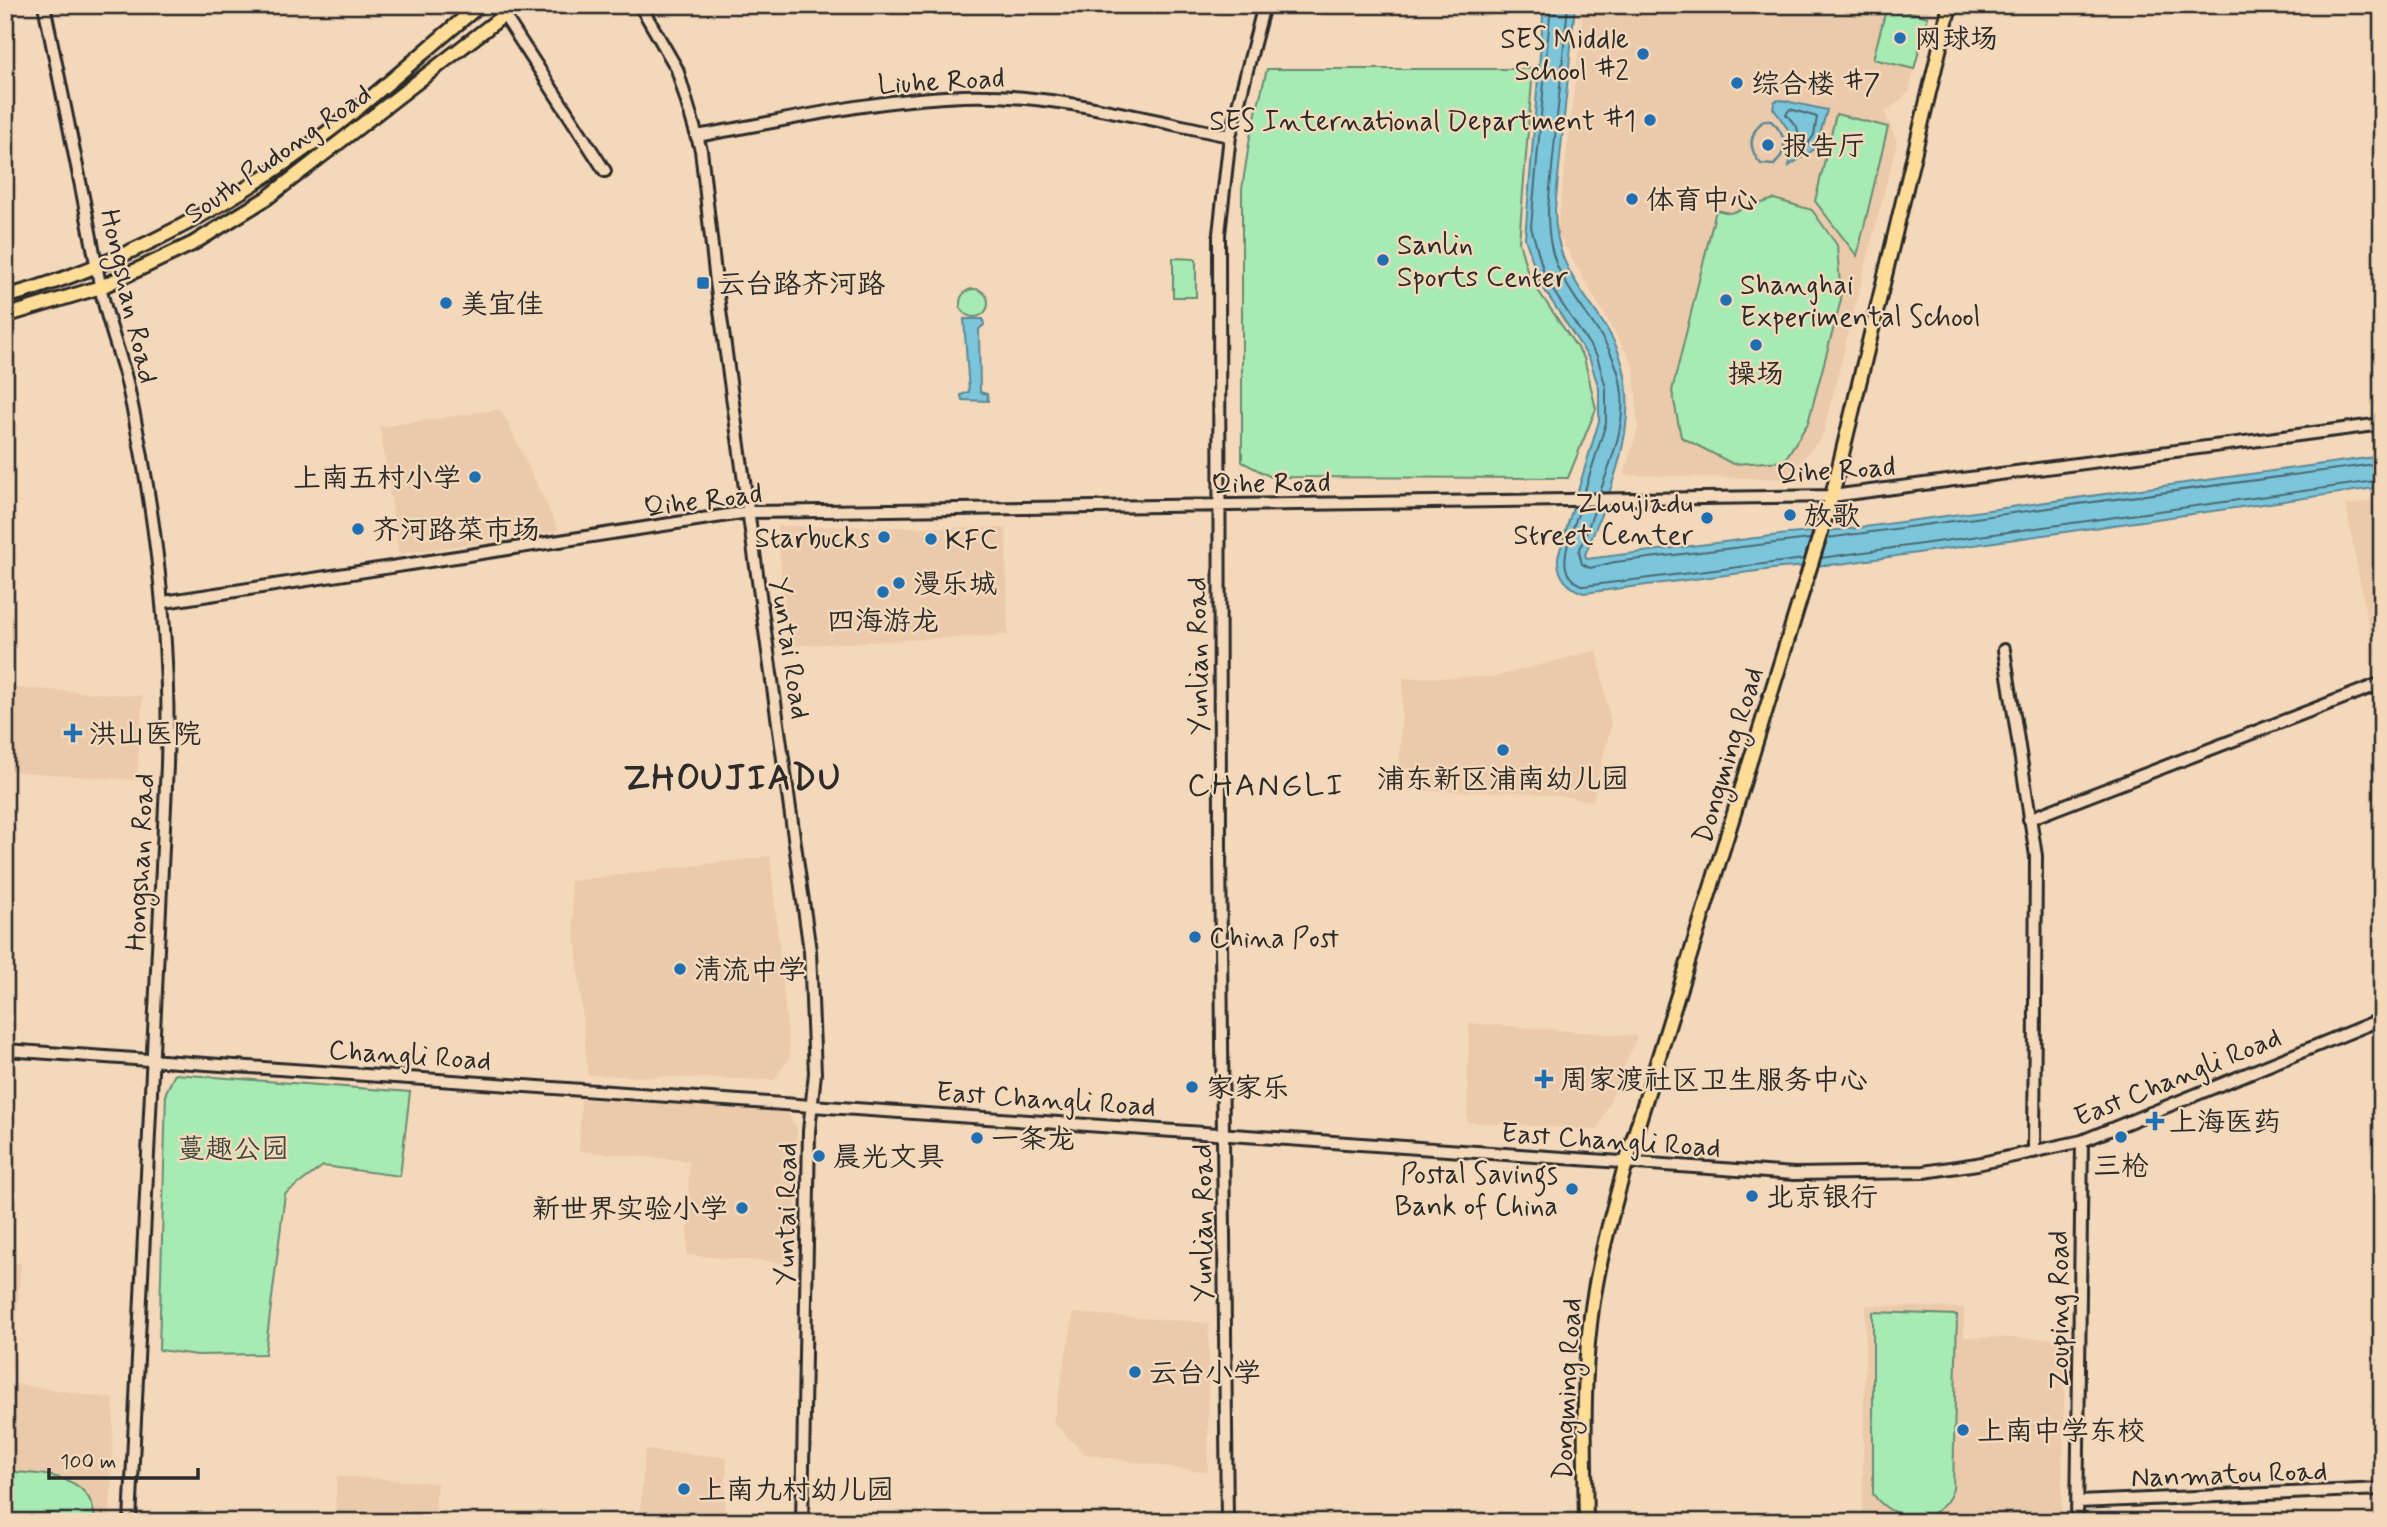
<svg xmlns="http://www.w3.org/2000/svg" width="2387" height="1527" font-family="Mynerve,'LXGW WenKai TC',sans-serif">
<style>
.built{fill:#ebcaab}
.green{fill:#a7eab4;stroke:#698a70;stroke-width:2}
.water{fill:#7bc6dc;stroke:#5b8895;stroke-width:2}
.lines{fill:none;stroke-linecap:round;stroke-linejoin:round}
.shore{stroke:#4b6972;stroke-width:2}
.stream{stroke:#5b8895;stroke-width:2.5}
.minor-casing{stroke:#2b2b2b;stroke-width:16}
.major-casing{stroke:#2b2b2b;stroke-width:18}
.minor{stroke:#f4d8ba;stroke-width:10}
.major{stroke:#ffdd96;stroke-width:12}
.poi-dot{fill:#1f6fb2;stroke:#f4d8ba;stroke-width:2.5}
.labels{text-anchor:middle;stroke-width:5;stroke-linejoin:round;paint-order:stroke}
.poi-label{font-size:28px;fill:#2b2b2b;stroke:#f4d8ba;text-anchor:start}
.street-label{font-size:28px;fill:#2b2b2b;stroke:#f4d8ba}
.park-label{font-size:28px;fill:#3e4840;stroke:#f4d8ba}
.quarter-label{font-size:32px;letter-spacing:2px;fill:#2b2b2b;stroke:#f4d8ba}
.district-label{font-size:35px;font-weight:bold;letter-spacing:2px;fill:#2b2b2b;stroke:#f4d8ba}
</style>
<rect width="100%" height="100%" fill="#f4d8ba"/>
<filter id="ink" filterUnits="userSpaceOnUse"><feTurbulence type="fractalNoise" baseFrequency=".0143" numOctaves="2"/><feDisplacementMap in="SourceGraphic" scale="14" xChannelSelector="R" yChannelSelector="G"/><feConvolveMatrix kernelMatrix="1 2 1 2 8 2 1 2 1" color-interpolation-filters="sRGB"/></filter>
<g filter="url(#ink)">
<path class="built" d="M1584,5H1931L1909,92L1885,113L1897,142L1822,437L1785,479L1624,475L1638,428L1634,366L1557,233Z
M501,409L559,531L399,554L380,427Z
M2382,498V683H2379L2346,506Z
M777,526L1006,528L1008,635L788,646Z
M1597,650L1611,725L1593,801L1527,792L1421,791L1399,774L1403,678L1494,677Z
M5,687L143,696L137,780L5,771Z
M770,856L790,1057L774,1080L588,1075L570,881Z
M1469,1023L1637,1036L1598,1130L1467,1122Z
M581,1099L786,1111L797,1128L795,1264L687,1255L689,1161L579,1151Z
M5,1262L21,1263L12,1374L5,1373Z
M1866,1305L1964,1308V1337L2066,1339L2061,1522H1862Z
M1074,1313L1209,1323L1208,1473L1084,1454L1053,1422Z
M5,1382L114,1399L110,1522H5Z
M645,1450L727,1457L724,1522H639Z
M337,1476L437,1483L435,1522H334Z"/>
<path class="green" d="M1887,6L1928,17L1914,69L1873,59Z
M1267,69H1533L1519,242L1529,277L1584,358L1596,409L1568,478L1271,477L1242,462V189L1250,137Z
M1836,114L1888,127L1857,256L1815,201Z
M1774,199L1812,210L1837,245L1841,300L1808,423L1784,461L1733,464L1681,437L1672,391L1716,210L1730,213Z
M1173,258L1196,259V297H1173Z
M960 303a14 14 0 1 1 28 0a14 14 0 1 1-28 0Z
M175,1074L410,1092L400,1176L323,1166L285,1194L265,1354L197,1355L159,1350L166,1092Z
M1873,1312L1957,1315L1953,1489C1940,1527 1894,1524 1873,1494Z
M5,1471C44,1475 93,1472 95,1522H5Z"/>
<path class="water" d="M1544,5H1575L1555,209C1555,265 1579,285 1607,329C1652,401 1613,484 1585,555L1587,559L1788,534L1850,529L2382,456V487L1840,564L1781,568L1584,593C1567,588 1557,575 1558,557L1599,421V389L1590,360L1540,283L1525,238Z
M1781,100L1827,110L1816,148L1789,166C1797,135 1790,132 1773,108L1775,101Z
M964,319H983L984,325L979,329L980,392L987,394L988,401L962,400L961,395L969,392Z"/>
<g class="lines">
<path class="shore" d="M1551,5L1531,227L1546,280L1597,356L1606,388V423L1584,493
M1568,5L1548,209C1548,232 1550,255 1562,276C1583,317 1618,344 1622,394C1625,427 1611,461 1600,492
M1790,109L1817,117L1814,135L1806,147L1801,146L1797,127L1786,114Z
M1596,506L1579,552L1582,564L1590,568L1615,562L1810,539
M1580,507C1574,530 1548,575 1584,586L1804,559
M1827,538L2382,463
M1821,558L2382,480"/>
<path class="stream" d="M1763,121H1771C1787,135 1789,150 1774,165L1761,164C1748,149 1748,135 1763,121Z"/>
<g class="minor-casing">
<path id="minor" d="M44,5C63,98 83,192 100,285C106,318 119,350 127,382C155,508 171,635 167,765L130,1522
M640,5L677,69L701,150L716,282L810,951L815,1073L809,1131L802,1522
M504,15L605,171
M696,136C784,121 874,99 963,96C1052,93 1144,119 1230,136
M164,602L748,512L1832,496L2382,424
M2004,650L2036,856L2034,1152
M2029,819L2382,683
M5,1050L1794,1174L1924,1172L1977,1164L2082,1141L2382,1019
M2078,1502L2382,1489
M1227,1522L1220,849L1219,234L1230,136L1264,5
M2077,1522L2082,1141"/>
</g>
<g class="major-casing">
<path id="major" d="M5,297C127,264 238,201 337,125C386,87 432,44 480,5
M5,316L101,287L192,244L267,198L517,5
M1586,1522C1585,1456 1582,1390 1590,1324C1596,1270 1611,1216 1626,1163L1832,496L1950,5"/>
</g>
<use href="#minor" class="minor"/>
<use href="#major" class="major"/>
</g>
</g>
<g class="poi-dot">
<circle cx="1900" cy="38" r="7"/>
<circle cx="1643" cy="54" r="7"/>
<circle cx="1737" cy="83" r="7"/>
<circle cx="1650" cy="120" r="7"/>
<circle cx="1768" cy="145" r="7"/>
<circle cx="1632" cy="199" r="7"/>
<circle cx="1383" cy="260" r="7"/>
<rect x="696" y="276" width="14" height="14" rx="3.5"/>
<circle cx="1726" cy="300" r="7"/>
<circle cx="446" cy="303" r="7"/>
<circle cx="1756" cy="345" r="7"/>
<circle cx="475" cy="477" r="7"/>
<circle cx="1790" cy="515" r="7"/>
<circle cx="1707" cy="518" r="7"/>
<circle cx="358" cy="529" r="7"/>
<circle cx="884" cy="537" r="7"/>
<circle cx="931" cy="539" r="7"/>
<circle cx="899" cy="583" r="7"/>
<circle cx="883" cy="592" r="7"/>
<path d="M69.5 722.5h7v7h7v7h-7v7h-7v-7h-7v-7h7z"/>
<circle cx="1503" cy="750" r="7"/>
<circle cx="1195" cy="937" r="7"/>
<circle cx="680" cy="969" r="7"/>
<path d="M1540.5 1068.5h7v7h7v7h-7v7h-7v-7h-7v-7h7z"/>
<circle cx="1192" cy="1087" r="7"/>
<path d="M2151.5 1110.5h7v7h7v7h-7v7h-7v-7h-7v-7h7z"/>
<circle cx="2121" cy="1137" r="7"/>
<circle cx="977" cy="1138" r="7"/>
<circle cx="819" cy="1156" r="7"/>
<circle cx="1572" cy="1189" r="7"/>
<circle cx="1752" cy="1196" r="7"/>
<circle cx="742" cy="1208" r="7"/>
<circle cx="1135" cy="1372" r="7"/>
<circle cx="1963" cy="1430" r="7"/>
<circle cx="684" cy="1489" r="7"/>
</g>
<g class="labels">
<g class="poi-label">
<text x="1629" y="48" text-anchor="end">SES Middle<tspan x="1629" dy="32">School #2</tspan></text>
<text x="1914" y="48">网球场</text>
<text x="1751" y="93">综合楼 #7</text>
<text x="1636" y="130" text-anchor="end">SES International Department #1</text>
<text x="1782" y="155">报告厅</text>
<text x="1646" y="209">体育中心</text>
<text x="1397" y="254">Sanlin<tspan x="1397" dy="32">Sports Center</tspan></text>
<text x="717" y="293">云台路齐河路</text>
<text x="1740" y="294">Shanghai<tspan x="1740" dy="32">Experimental School</tspan></text>
<text x="460" y="313">美宜佳</text>
<text x="1756" y="383" text-anchor="middle">操场</text>
<text x="461" y="487" text-anchor="end">上南五村小学</text>
<text x="1693" y="512" text-anchor="end">Zhoujiadu<tspan x="1693" dy="32">Street Center</tspan></text>
<text x="1804" y="525">放歌</text>
<text x="372" y="539">齐河路菜市场</text>
<text x="870" y="547" text-anchor="end">Starbucks</text>
<text x="945" y="549">KFC</text>
<text x="913" y="593">漫乐城</text>
<text x="883" y="630" text-anchor="middle">四海游龙</text>
<text x="89" y="743">洪山医院</text>
<text x="1503" y="788" text-anchor="middle">浦东新区浦南幼儿园</text>
<text x="1209" y="947">China Post</text>
<text x="694" y="979">清流中学</text>
<text x="1560" y="1089">周家渡社区卫生服务中心</text>
<text x="1206" y="1097">家家乐</text>
<text x="2169" y="1131">上海医药</text>
<text x="991" y="1148">一条龙</text>
<text x="833" y="1166">晨光文具</text>
<text x="2121" y="1175" text-anchor="middle">三枪</text>
<text x="1558" y="1183" text-anchor="end">Postal Savings<tspan x="1558" dy="32">Bank of China</tspan></text>
<text x="1766" y="1206">北京银行</text>
<text x="728" y="1218" text-anchor="end">新世界实验小学</text>
<text x="1149" y="1382">云台小学</text>
<text x="1977" y="1440">上南中学东校</text>
<text x="698" y="1499">上南九村幼儿园</text>
</g>
<g class="street-label">
<text transform="translate(941 80) rotate(-3)" y="10">Liuhe Road</text>
<text transform="translate(277 153) rotate(-35)" y="10">South Pudong Road</text>
<text transform="translate(130 296) rotate(77)" y="10">Hongshan Road</text>
<text transform="translate(1836 469) rotate(-4)" y="10">Qihe Road</text>
<text transform="translate(1271 482) rotate(-1)" y="10">Qihe Road</text>
<text transform="translate(703 499) rotate(-7)" y="10">Qihe Road</text>
<text transform="translate(791 648) rotate(81)" y="10">Yuntai Road</text>
<text transform="translate(1197 656) rotate(-91)" y="10">Yunlian Road</text>
<text transform="translate(1727 755) rotate(-73)" y="10">Dongming Road</text>
<text transform="translate(139 862) rotate(-87)" y="10">Hongshan Road</text>
<text transform="translate(410 1054) rotate(4)" y="10">Changli Road</text>
<text transform="translate(2177 1076) rotate(-22)" y="10">East Changli Road</text>
<text transform="translate(1046 1098) rotate(4)" y="10">East Changli Road</text>
<text transform="translate(1611 1139) rotate(4)" y="10">East Changli Road</text>
<text transform="translate(785 1214) rotate(-89)" y="10">Yuntai Road</text>
<text transform="translate(1202 1223) rotate(-90)" y="10">Yunlian Road</text>
<text transform="translate(2058 1310) rotate(-90)" y="10">Zouping Road</text>
<text transform="translate(1566 1389) rotate(-87)" y="10">Dongming Road</text>
<text transform="translate(2229 1473) rotate(-2)" y="10">Nanmatou Road</text>
</g>
<g class="park-label">
<text x="233" y="1158">蔓趣公园</text>
</g>
<g class="quarter-label">
<text x="1266" y="795">CHANGLI</text>
</g>
<g class="district-label">
<text x="733" y="789">ZHOUJIADU</text>
</g>
</g>
<rect width="2387" height="1527" fill="none" stroke="#f4d8ba" stroke-width="28"/>
<rect x="14" y="14" width="2359" height="1499" fill="none" stroke="#2b2b2b" stroke-width="2.5" filter="url(#ink)"/>
<path d="M49 1468v10h149v-10" fill="none" stroke="#2b2b2b" stroke-width="3.5"/>
<text x="60" y="1468" font-size="21" fill="#2b2b2b" stroke="#f4d8ba" stroke-width="5" paint-order="stroke">100 m</text>
</svg>
